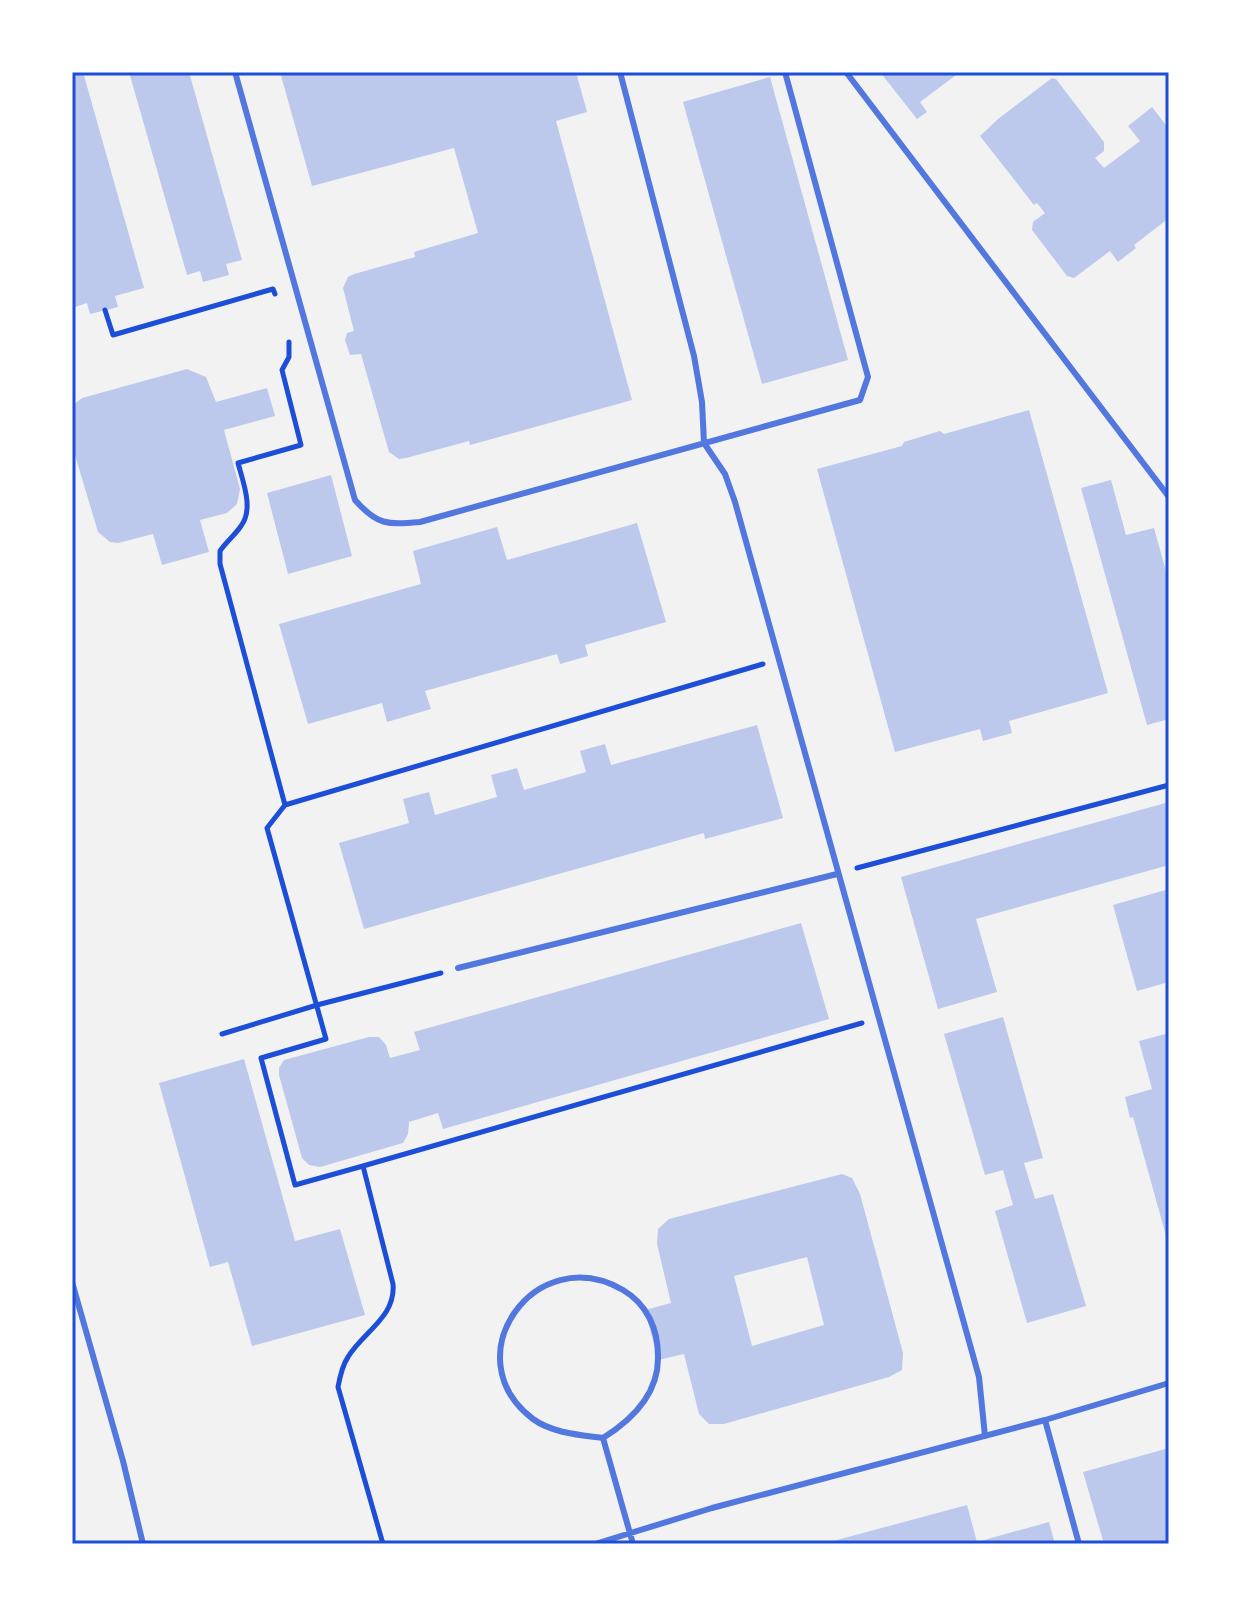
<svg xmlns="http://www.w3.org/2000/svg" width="1241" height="1616" font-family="Barlow,sans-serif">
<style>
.building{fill:#bdc9ec;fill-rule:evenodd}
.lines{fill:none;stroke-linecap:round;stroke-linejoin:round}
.path{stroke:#1d4ed8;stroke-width:5}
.service{stroke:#5277de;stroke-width:6}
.neatline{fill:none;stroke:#1d4ed8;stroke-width:3}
</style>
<rect width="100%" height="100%" fill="#f2f2f2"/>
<path class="building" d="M72,72H83L144,288L115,296L118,307L90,314L87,303L72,308Z
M129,72H189L242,260L226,264L229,275L203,282L200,271L187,275Z
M280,72H576L587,112L556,121L632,400L470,445L469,441L406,458L399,459L389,452L361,354L350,355L345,340L347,333L354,331L343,288L348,277L354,274L415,257L414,252L478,233L454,148L312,186Z
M880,72H960L920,102L927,112L917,119Z
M770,77L848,360L762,384L683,102Z
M1052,78L1056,79L1104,142V151L1095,158L1104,168L1140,141L1128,126L1152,107L1169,129V218L1134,245L1136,248L1118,262L1110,251L1074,278L1067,276L1032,230L1033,222L1045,213L1037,203L1034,205L980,136L998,119Z
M187,369L206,377L216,402L267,388L275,416L224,430L240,489L237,504L227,513L200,520L209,552L162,565L153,534L118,543L110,542L98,532L72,445V406L82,398Z
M1029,410L1108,693L1009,721L1012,733L983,741L980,729L895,752L817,469L902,446L904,442L940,431L944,434Z
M331,475L352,556L288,574L267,493Z
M1111,480L1126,535L1154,528L1169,582V719L1147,725L1081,488Z
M637,523L666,622L585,645L588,656L560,664L557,654L425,691L431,709L387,722L382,703L308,724L279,624L421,584L413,551L497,527L507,560Z
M757,725L783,818L705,839L704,833L364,929L339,843L409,823L403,799L429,792L435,815L497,797L491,775L517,768L524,790L586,772L580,751L605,744L611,765Z
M1169,802V865L976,919L997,992L938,1009L901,877Z
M1169,889V982L1137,991L1113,905Z
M801,923L829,1019L443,1129L438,1113L409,1122L408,1134L403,1143L320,1167L309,1165L302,1158L279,1075V1068L284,1060L369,1037H379L386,1045L390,1058L420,1050L414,1032Z
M1003,1017L1043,1158L1024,1163L1035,1199L1053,1194L1086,1306L1027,1323L995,1211L1013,1205L1003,1170L985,1175L944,1034Z
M1169,1033V1243H1168L1133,1117L1130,1118L1125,1097L1152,1089L1139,1041Z
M244,1059L295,1241L340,1229L365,1315L252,1346L228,1262L210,1267L159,1083Z
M842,1174L852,1178L860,1194L903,1353L902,1370L889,1377L724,1424H709L699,1414L684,1354L658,1360L645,1310L671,1303L657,1244L658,1229L669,1219ZM807,1257L824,1325L752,1346L734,1276Z
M1169,1448V1544H1104L1083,1472Z
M967,1505L977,1542L1049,1522L1055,1544H822Z"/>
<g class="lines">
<path class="path" d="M105,310L113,335L273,289L275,294
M289,342V357L282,370L301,445L238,463C243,482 254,509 241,526C235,535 226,542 220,551V564L285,805L267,828L326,1039L261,1058L295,1185L363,1166L393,1284C396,1317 363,1332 348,1357C342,1366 340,1376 338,1387L383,1544
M285,805L763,664
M857,868L1169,785
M222,1034L317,1005L441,973
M363,1166L862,1023"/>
<path class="service" d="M235,72L355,500C377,525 387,525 420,522L860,400L868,377L785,72
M620,72L694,356L702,402L704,443L725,474L735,502L979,1377L985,1436
M846,72L1169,497
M458,968L837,874
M72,1282L123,1461L143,1544
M1045,1420L1079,1544
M603,1438C632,1420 659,1393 658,1356C658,1329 647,1304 623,1290C535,1239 452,1358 533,1419C552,1433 580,1435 603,1438L633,1544
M595,1544L712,1508L1045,1420L1169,1383"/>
</g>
<rect width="1241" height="1616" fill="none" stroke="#ffffff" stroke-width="148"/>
<rect x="74" y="74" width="1093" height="1468" class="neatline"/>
</svg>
